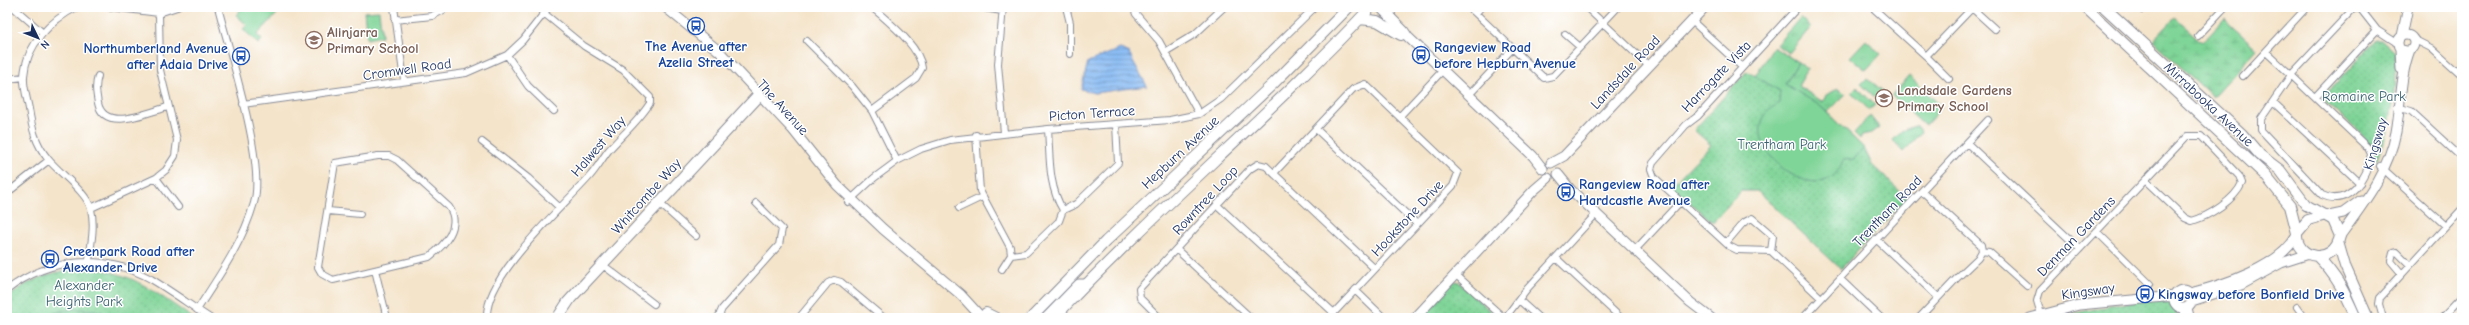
<svg xmlns="http://www.w3.org/2000/svg" width="2469" height="325" font-family="'Comic Neue',sans-serif">
<style>
.grass{fill:url(#grass-tufts);stroke:#4d827a}
.wetland{fill:url(#wetland-marsh);stroke:#4d827a}
.park{fill:url(#park-dots);stroke:#4d827a}
.pitch{fill:#7fd497;stroke:#4d827a}
.water{fill:url(#water-rules);stroke:#5074a8}
.lines{fill:none;stroke-linecap:round;stroke-linejoin:round}
.street-casing{stroke:#888a94;stroke-width:8}
.secondary-casing{stroke:#888a94;stroke-width:11}
.primary-casing{stroke:#888a94;stroke-width:12}
.street{stroke:#fff;stroke-width:6}
.secondary{stroke:#fff;stroke-width:9}
.primary{stroke:#fff;stroke-width:10}
.labels{text-anchor:middle;stroke-width:3;stroke-linejoin:round;paint-order:stroke}
.education-label{font-size:14px;font-weight:bold;fill:#785e54;stroke:#fff;text-anchor:start}
.transit-label{font-size:14px;font-weight:bold;fill:#164399;stroke:#fff;text-anchor:start}
.street-label{font-size:14px;fill:#1b2f5e;stroke:#fff}
.park-label{font-size:14px;fill:#39616f;stroke:#fff}
</style>
<defs>
<pattern id="grass-tufts" width="24" height="20" patternUnits="userSpaceOnUse"><rect width="24" height="20" fill="#7fd497"/><path d="M3 7l-1-3M5 7V3M7 7l1-3M15 17l-1-3M17 17v-4M19 17l1-3" fill="none" stroke="#6db685"/></pattern>
<pattern id="wetland-marsh" width="20" height="14" patternUnits="userSpaceOnUse"><rect width="20" height="14" fill="#7fd497"/><path d="M1 5h8M5 5V1M11 12h8M15 12V8" fill="none" stroke="#6db685"/></pattern>
<pattern id="park-dots" width="8" height="8" patternUnits="userSpaceOnUse"><rect width="8" height="8" fill="#7fd497"/><path d="M2 2h.1M6 6h.1" fill="none" stroke="#6db685" stroke-width="1.8" stroke-linecap="round"/></pattern>
<pattern id="water-rules" width="6" height="5" patternUnits="userSpaceOnUse"><rect width="6" height="5" fill="#84b8f2"/><path d="M0 2.5h6" fill="none" stroke="#6b96c7"/></pattern>
</defs>
<rect width="100%" height="100%" fill="#fff"/>
<filter id="ink" filterUnits="userSpaceOnUse"><feTurbulence type="fractalNoise" baseFrequency=".025" numOctaves="2"/><feDisplacementMap in="SourceGraphic" scale="8" xChannelSelector="R" yChannelSelector="G"/><feConvolveMatrix kernelMatrix="1 2 1 2 8 2 1 2 1" color-interpolation-filters="sRGB"/></filter>
<filter id="wash" filterUnits="userSpaceOnUse"><feTurbulence type="fractalNoise" baseFrequency=".012" numOctaves="4" result="noise"/><feDisplacementMap in="SourceGraphic" scale="16" xChannelSelector="R" yChannelSelector="G"/><feGaussianBlur stdDeviation="0.9" result="paint"/><feColorMatrix in="noise" values="0 0 0 0 0 0 0 0 0 0 0 0 0 0 0 0 0 1.4 0 .05"/><feComposite in="paint" operator="in"/></filter>
<g filter="url(#wash)">
<rect width="100%" height="100%" fill="#f4e4ca"/>
<path class="grass" d="M1801,17L1811,27L1789,53L1776,45Z
M1866,40L1881,54L1866,70L1850,57Z
M1798,62L1808,69L1798,86L1823,102L1826,95L1838,89L1846,94L1827,113L1785,84Z
M1909,76L1942,107L1925,126L1892,96Z
M1867,78L1884,92V96L1879,101L1861,84Z
M1857,87L1875,105L1869,110L1852,93Z
M1870,116L1879,127L1871,133L1862,135L1860,139L1854,133Z
M1916,126L1921,132L1903,152L1893,140L1905,129Z"/>
<path class="wetland" d="M2175,18L2202,42L2224,19L2257,49L2213,97L2153,41Z"/>
<path class="park" d="M2376,40H2382L2395,52C2399,89 2390,125 2378,160L2373,156L2366,139L2325,101V95Z
M1747,71L1780,91L1819,105L1864,148L1872,165L1907,198L1841,269L1757,191H1741L1713,222L1670,187L1711,145L1694,130Z
M86,268C134,272 154,292 193,318H7V299C30,277 55,271 86,268Z
M1456,281L1459,282L1498,318H1419L1452,282Z
M2150,298L2172,303L2178,313L2173,318H2051Z"/>
<path class="pitch" d="M243,7H269L277,14L257,35L262,40L258,44L243,29L247,25L236,15Z
M379,11L382,36L367,39L364,12Z
M1773,47L1798,62L1785,84L1819,105L1864,148L1854,159L1843,160C1824,222 1719,136 1779,103L1780,91L1755,76Z
M74,309L96,310L113,318H47L57,312Z"/>
<path class="water" d="M1120,49L1128,52L1147,86L1094,93L1081,89L1088,62Z"/>
</g>
<g filter="url(#ink)">
<g class="lines">
<g class="street-casing">
<path id="street" d="M13,7L43,33
M77,7C51,20 26,45 24,76C23,86 27,98 29,109C32,128 35,143 48,159C59,173 87,192 91,209C95,226 91,244 89,260
M111,7L159,13L177,7
M394,7L404,80
M872,7C887,21 920,46 922,68L916,78L872,111
M978,7L1002,11
M1003,7L998,64L1004,133
M1066,7L1070,23V54
M1133,7L1136,14L1159,41L1199,114
M1469,7L1544,78L1553,76L1618,7
M1586,7L1649,66
M1798,7L1698,116L1686,125L1653,163L1651,169L1654,177L1729,246L1737,250L1771,251L1821,298
M1872,7L1926,56L1973,7
M2359,7L2377,30L2397,43
M1972,8L1995,29
M2142,10L2145,7
M1476,13L1481,7
M395,20L432,16L449,7
M1692,21L1742,67
M1565,34L1580,47
M2198,36L2225,7
M2413,39L2431,48L2462,76
M807,41L852,86L872,111L897,161
M1165,52L1195,34L1224,7
M2266,52L2291,75L2261,119V130L2322,195C2349,208 2368,177 2371,154L2368,148L2291,75L2355,7
M507,55L528,86L554,111
M1926,56L1949,79
M98,76C95,86 96,92 98,103C104,133 148,112 168,107
M2243,76L2307,7
M7,79L24,77
M1469,95L1512,49
M2315,97L2377,30
M2273,102L2360,183
M243,104L466,73L507,55L523,40L549,7
M2397,107L2411,111L2462,158
M1400,116L1442,71
M1048,129C1050,157 1048,186 1063,210
M1316,129L1417,224
M976,135L980,191L1010,247L1011,255L1002,269
M482,142L528,178L559,207
M1967,143L2080,249
M378,156H389L397,160L449,207C462,226 445,245 429,257L333,280L322,274L318,267L335,163Z
M2380,166L2446,226
M1274,173L1353,89L1365,84L1458,173L1453,186L1329,318
M156,178L178,207
M7,193L49,160
M658,202L696,236
M848,202L874,178L897,161L921,149L950,140L1048,129L1170,120L1199,114L1221,99L1315,7
M1217,205L1334,313
M91,208L156,178L166,170L175,156L177,140L160,70L159,13
M959,208L982,197
M1063,210L1076,204L1118,163L1116,124
M328,211L360,214
M2097,232L2150,284
M1876,239L1938,297
M1726,243L1743,223L1752,218L1773,236L1771,251
M1176,249L1251,318
M1635,250L1681,201
M1982,251L1989,252L2027,286
M1011,255L1026,253L1059,221L1063,210
M1556,258L1621,318
M603,265L654,304
M375,270L387,318
M1455,274L1504,318
M2402,274L2391,261L2393,253L2397,252L2410,265
M1840,279L1881,318
M7,290C50,257 103,253 151,279C171,291 190,305 210,318
M1355,290L1384,318
M1519,300L1539,318
M2188,306L2191,318
M2297,307L2305,318
M2180,308L2189,318
M197,310C219,276 243,242 254,203C266,163 229,51 218,7
M2041,314L2037,301L2040,291L2187,136H2201L2239,176L2242,183C2235,200 2209,216 2192,221L2185,218L2146,181
M487,318C484,276 564,206 590,176C597,168 602,159 608,151C622,135 639,121 650,103V97L623,70L584,46L545,14
M555,318L566,301L758,92
M560,318L572,300L762,96
M718,318L722,309L779,245L782,229L756,203
M799,318L828,283L834,280L841,282L884,318
M1160,318L1140,298L1139,289L1250,169L1258,164L1266,166L1375,269
M1505,318L1526,290L1597,213
M1803,318L1988,120
M1919,318L1958,277L1978,258L1982,251L1981,245L1922,191
M2383,318L2379,304L2380,298L2462,209
M2442,318L2462,297"/>
</g>
<g class="secondary-casing">
<path id="secondary" d="M665,7L719,51L793,130L837,185L883,229L961,295L982,318
M1380,7L1404,31L1408,37L1533,156L1543,169
M2398 43a8 8 0 1 1 16 0a8 8 0 1 1-16 0Z
M2402,36L2408,7
M2400,49L2401,69
M1551,163L1564,156L1705,7
M1558,174L1571,190L1690,302L1711,318
M2329,216L2343,213L2361,200
M2340,236C2363,204 2388,173 2396,132C2401,105 2400,76 2410,50
M2174 299a9 9 0 1 1 18 0a9 9 0 1 1-18 0Z
M2190,293C2223,285 2280,267 2297,235
M2192,301L2241,285L2281,263L2309,254
M1046,318L1079,284H1086
M1415,318L1534,190L1548,178
M2030,318L2079,305L2175,296"/>
</g>
<g class="primary-casing">
<path id="primary" d="M1389,7L1390,16
M2085,7L2265,175L2290,206L2297,233
M2104,7L2242,134L2260,155L2280,170L2306,205L2333,220L2340,236C2334,266 2295,260 2297,233L2308,220L2326,215
M1360,19L1377,21L1401,35
M2338,242L2345,266L2368,318
M2317,256C2337,276 2345,293 2356,318
M986,313L996,318
M1031,318L1106,241L1274,83L1349,7
M1054,318C1155,210 1270,115 1371,7"/>
</g>
<use href="#street" class="street"/>
<use href="#secondary" class="secondary"/>
<use href="#primary" class="primary"/>
</g>
</g>
<defs>
<g id="bus-ring" transform="scale(0.9)"><circle r="9.5" fill="#fff" stroke="#1a4fb4" stroke-width="1.5"/><path d="M-5-6H5V4H4V6H2V4H-2V6H-4V4H-5ZM-3.5-4V0h7V-4ZM-3.5 1.2v1.5H-2V1.2ZM2 1.2v1.5H3.5V1.2Z" fill="#1a4fb4"/></g>
<g id="school-ring" transform="scale(0.9)"><circle r="9.5" fill="#fff" stroke="#8d6e63" stroke-width="1.5"/><path d="M0-5L7-2L0 1L-7-2ZM-4 1L0 2.5L4 1V4Q0 6-4 4Z" fill="#8d6e63"/></g>
</defs>
<g fill-rule="evenodd">
<use href="#bus-ring" x="696" y="26"/>
<use href="#school-ring" x="314" y="40"/>
<use href="#bus-ring" x="1421" y="55"/>
<use href="#bus-ring" x="241" y="56"/>
<use href="#school-ring" x="1884" y="98"/>
<use href="#bus-ring" x="1566" y="192"/>
<use href="#bus-ring" x="50" y="259"/>
<use href="#bus-ring" x="2145" y="294"/>
</g>
<g class="labels">
<g class="education-label">
<text x="327" y="37">Alinjarra<tspan x="327" dy="16">Primary School</tspan></text>
<text x="1897" y="95">Landsdale Gardens<tspan x="1897" dy="16">Primary School</tspan></text>
</g>
<g class="transit-label">
<text x="696" y="51" text-anchor="middle">The Avenue after<tspan x="696" dy="16">Azelia Street</tspan></text>
<text x="1434" y="52">Rangeview Road<tspan x="1434" dy="16">before Hepburn Avenue</tspan></text>
<text x="228" y="53" text-anchor="end">Northumberland Avenue<tspan x="228" dy="16">after Adaia Drive</tspan></text>
<text x="1579" y="189">Rangeview Road after<tspan x="1579" dy="16">Hardcastle Avenue</tspan></text>
<text x="63" y="256">Greenpark Road after<tspan x="63" dy="16">Alexander Drive</tspan></text>
<text x="2158" y="299">Kingsway before Bonfield Drive</text>
</g>
<g class="street-label">
<text transform="translate(407 69) rotate(-8)" y="5">Cromwell Road</text>
<text transform="translate(1625 72) rotate(-47)" y="5">Landsdale Road</text>
<text transform="translate(1716 76) rotate(-46)" y="5">Harrogate Vista</text>
<text transform="translate(2209 104) rotate(43)" y="5">Mirrabooka Avenue</text>
<text transform="translate(783 107) rotate(48)" y="5">The Avenue</text>
<text transform="translate(1092 113) rotate(-4)" y="5">Picton Terrace</text>
<text transform="translate(2375 144) rotate(-73)" y="5">Kingsway</text>
<text transform="translate(598 146) rotate(-49)" y="5">Halwest Way</text>
<text transform="translate(1180 152) rotate(-43)" y="5">Hepburn Avenue</text>
<text transform="translate(646 196) rotate(-48)" y="5">Whitcombe Way</text>
<text transform="translate(1205 200) rotate(-47)" y="5">Rowntree Loop</text>
<text transform="translate(1887 211) rotate(-46)" y="5">Trentham Road</text>
<text transform="translate(1407 218) rotate(-47)" y="5">Hookstone Drive</text>
<text transform="translate(2076 236) rotate(-46)" y="5">Denman Gardens</text>
<text transform="translate(2088 291) rotate(-8)" y="5">Kingsway</text>
</g>
<g class="park-label">
<text x="2364" y="101">Romaine Park</text>
<text x="1782" y="149">Trentham Park</text>
<text x="84" y="290">Alexander<tspan x="84" dy="16">Heights Park</tspan></text>
</g>
</g>
<rect width="2469" height="325" fill="none" stroke="#fff" stroke-width="24"/>
<g transform="translate(38 38) rotate(133)" stroke="#ffffff" stroke-width="3" paint-order="stroke">
<path d="M0-3L7 15L0 10L-7 15Z" fill="#1b2f5e"/>
<text y="-6" font-size="11" font-weight="bold" text-anchor="middle" fill="#1b2f5e">N</text>
</g>
</svg>
